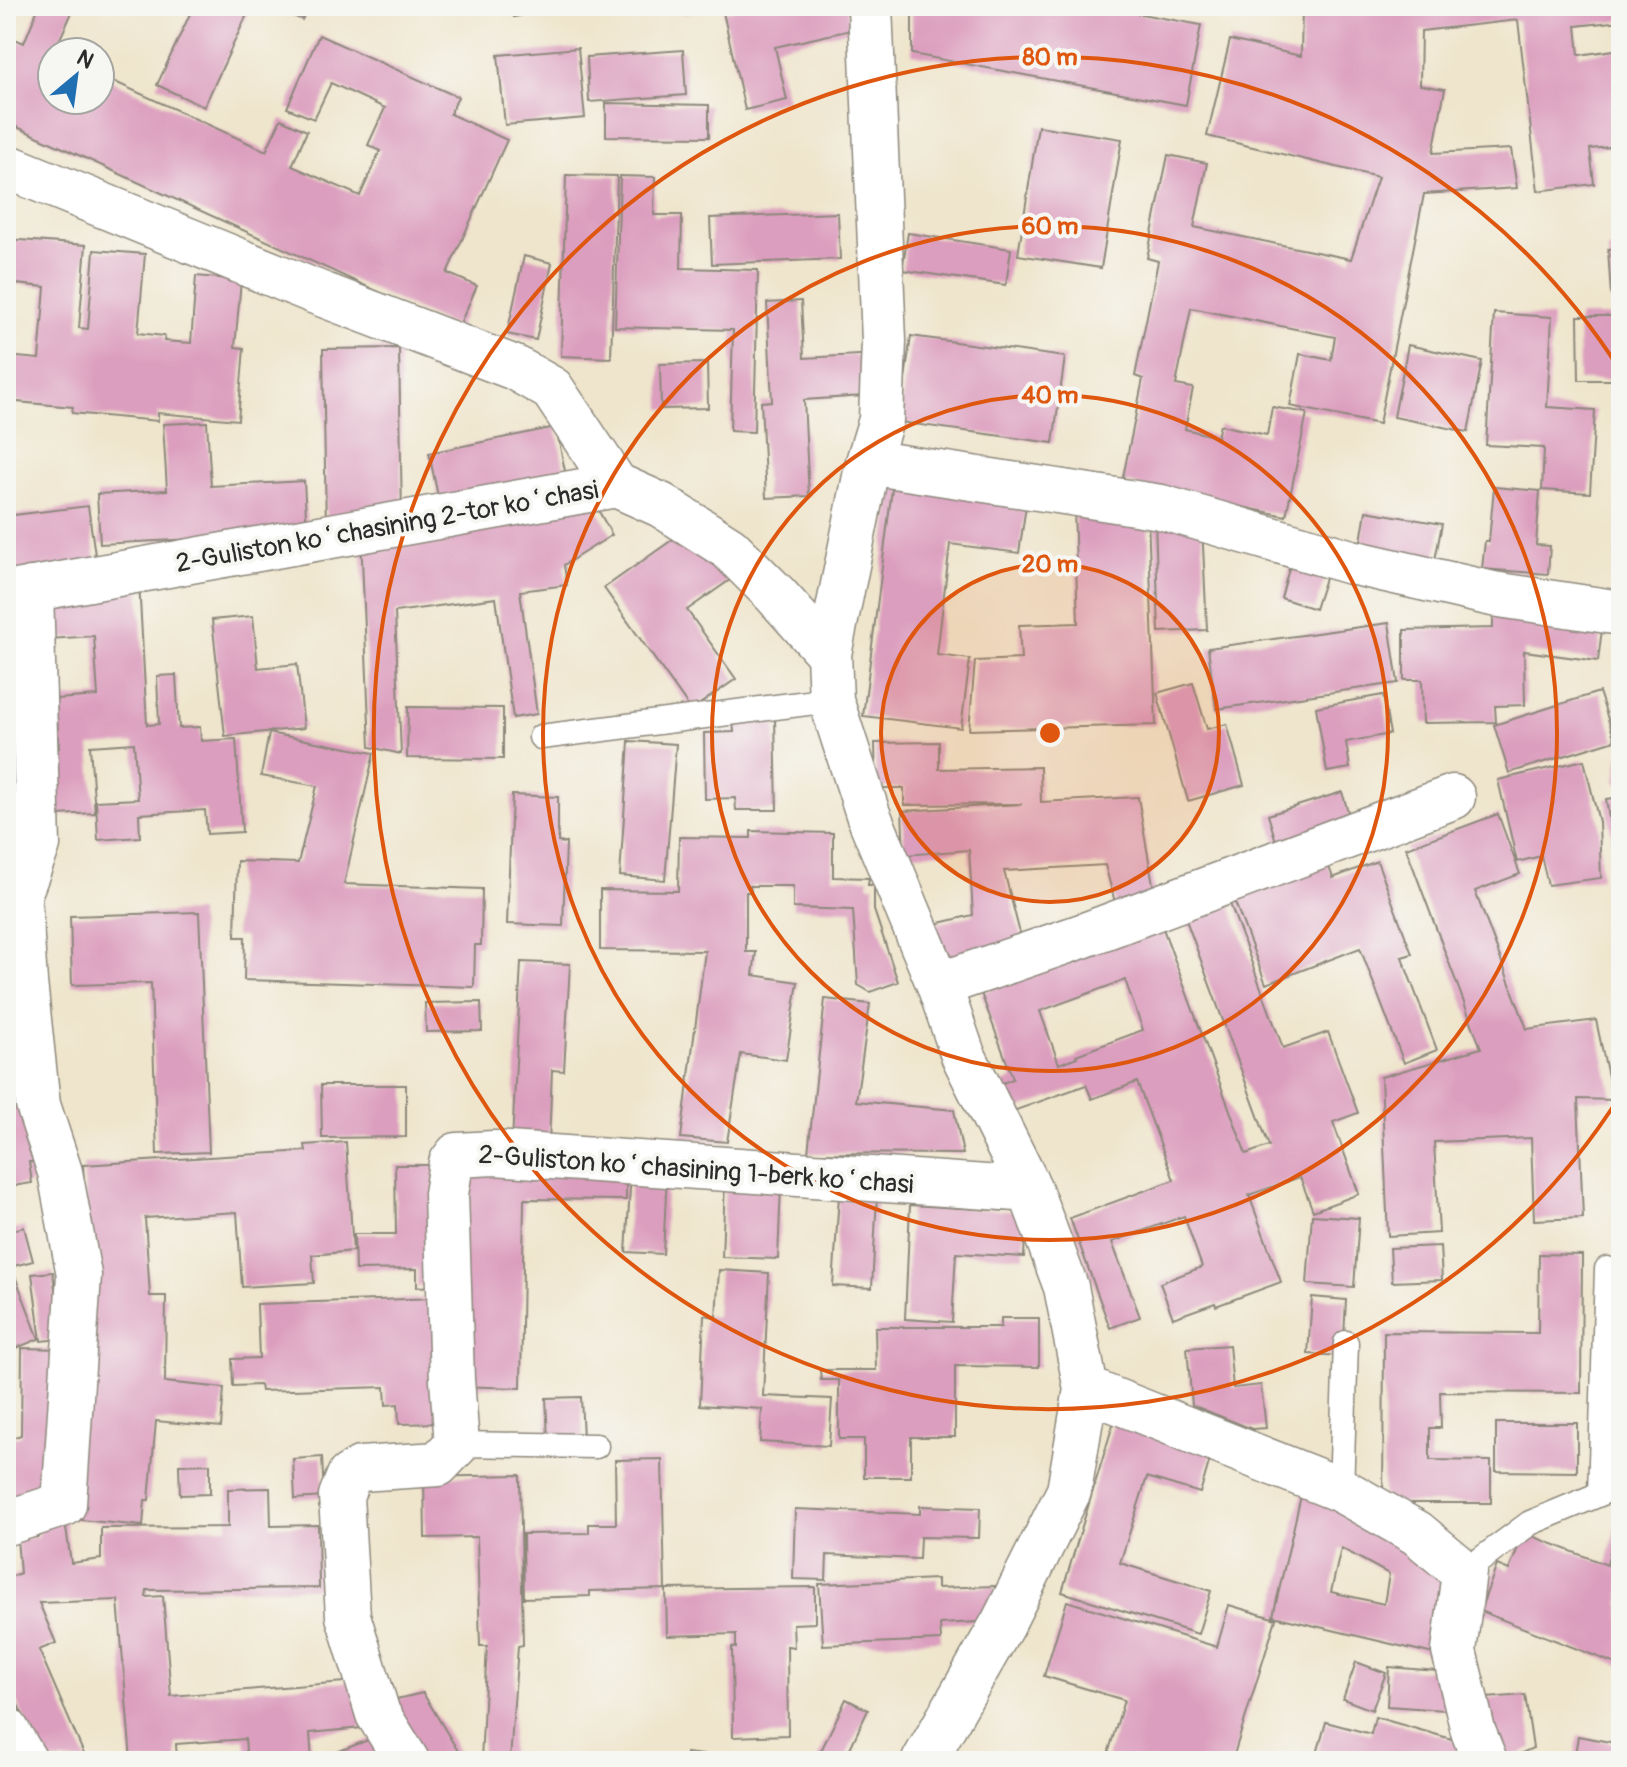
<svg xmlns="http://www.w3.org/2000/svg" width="1627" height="1767" font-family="Pangolin,sans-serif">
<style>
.building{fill:#dc9ebe;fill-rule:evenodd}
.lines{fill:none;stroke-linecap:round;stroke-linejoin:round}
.lane-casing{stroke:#8d887c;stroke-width:27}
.street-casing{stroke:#8d887c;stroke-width:47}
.lane{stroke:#fff;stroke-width:24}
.street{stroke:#fff;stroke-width:44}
.ring{fill:none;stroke:#df570e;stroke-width:4}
.labels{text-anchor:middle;stroke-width:8;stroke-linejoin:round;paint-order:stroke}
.street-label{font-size:26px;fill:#2b2b2b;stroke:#f6f6f2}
.centre{fill:#df570e;stroke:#f6f6f2;stroke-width:4}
.ring-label{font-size:24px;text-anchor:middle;font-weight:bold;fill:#df570e;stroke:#f6f6f2;stroke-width:8;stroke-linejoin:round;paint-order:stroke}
</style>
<rect width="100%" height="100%" fill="#f6f6f2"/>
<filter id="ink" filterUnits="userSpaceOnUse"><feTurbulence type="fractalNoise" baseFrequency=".0125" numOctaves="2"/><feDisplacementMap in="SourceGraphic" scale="16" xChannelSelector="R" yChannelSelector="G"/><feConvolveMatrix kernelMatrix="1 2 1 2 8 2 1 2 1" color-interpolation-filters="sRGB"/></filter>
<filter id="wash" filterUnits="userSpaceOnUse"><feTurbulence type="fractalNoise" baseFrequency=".006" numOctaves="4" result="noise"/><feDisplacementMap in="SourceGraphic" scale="32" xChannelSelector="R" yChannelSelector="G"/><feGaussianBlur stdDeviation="1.8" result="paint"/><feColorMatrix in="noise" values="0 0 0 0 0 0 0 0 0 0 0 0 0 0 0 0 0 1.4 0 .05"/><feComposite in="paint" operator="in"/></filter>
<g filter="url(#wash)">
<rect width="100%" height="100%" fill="#efe5cc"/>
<g id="blocks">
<path class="building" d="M39,6H75L54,52H52V100H100V75L266,151L281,119L307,131L292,166L360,196L380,151L368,145L385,108L331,83L314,119L287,108L319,35L458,97L450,114L507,140L447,273L477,286L458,328L6,122V35L24,43Z
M172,6H251L204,107L157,85L190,14Z
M272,6H309L302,20Z
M512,6H561V7L514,17Z
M682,6H715L716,7L683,14Z
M751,6H846L851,30L775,47L787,100L745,110L723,12Z
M912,6H1098L1201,25L1186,105L912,54Z
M1210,6H1249L1247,19L1208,11Z
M1302,6H1621V21L1576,26L1579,55L1621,49V146L1590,149L1594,184L1538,191L1518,20L1421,31L1420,85L1445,89L1433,153L1511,149L1517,188L1424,194L1379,424L1290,406L1300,354L1331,360L1335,337L1191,308L1176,385L1193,388L1185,429L1217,437L1220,425L1267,435L1272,407L1307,413L1286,516L1122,482L1143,379L1135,376L1158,261L1147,258L1168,155L1207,163L1194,227L1351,259L1378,177L1207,136L1230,40L1301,56Z
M578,48L585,118L505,125L498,55Z
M683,50L686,95L589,102L587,57Z
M606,103L709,105V137L606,136Z
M1038,126L1122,139L1101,268L1018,255Z
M566,175L617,176L611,358L561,356Z
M620,176L655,177L654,215H682L681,268L758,270L754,432L730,431L733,330L615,327Z
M838,213L840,259L712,264L710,218Z
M908,233L1011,249L1006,285L902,270Z
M6,239L86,245L79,328L88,329L94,250L145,254L138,333L165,336L164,341L191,343L196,276L241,280L235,347L244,348L238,420L158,413V421L72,413L73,407L6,401V356L39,359L45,287L6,283Z
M1621,248V295L1611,296L1608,249Z
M524,256L552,263L536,340L507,334Z
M801,301L804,358L877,354L879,395L804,400L809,496L766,498L761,402L772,401L767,303Z
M1494,313L1552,317L1547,407L1595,410L1590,493L1542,490L1544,448L1486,445Z
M1578,316H1621V380H1579Z
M911,336L1065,357L1053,443L899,422Z
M1408,345L1482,361L1468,432L1394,417Z
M399,348L402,518L326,530L323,349Z
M707,363L708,408L661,409L660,364Z
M207,422L211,486L304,481L307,533L100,544L97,494L167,490L163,424Z
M556,427L567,481L440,506L429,453Z
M893,481L1027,499L1019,553L950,544L937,655L970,659L961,728L863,716Z
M1494,487L1540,491L1536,545L1550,546L1548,574L1482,569L1485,541H1489Z
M591,497L612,535L564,565L567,585L520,591L537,714L513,718L496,598L395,612L401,754L370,747L361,535Z
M88,506L96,562L7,573L6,516Z
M1074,509L1148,517L1156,725L969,730L975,661L1021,659L1019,625L1078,623Z
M1366,511L1442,524L1435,560L1360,547Z
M1155,521L1202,525L1207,630L1159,632Z
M682,533L740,573L687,610L736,679L691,710L604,588Z
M1619,541H1621V575L1614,574Z
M1291,561L1327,572L1315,609L1281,598Z
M139,582L147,725L159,724L157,676L176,675L179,728L200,727L201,741L236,739L242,832L207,834L205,810L139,814L140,837L98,840L96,801L138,799L134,743L90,746L95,813L57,815L53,747L59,748L56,699L98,696L94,636L50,639L47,588Z
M1493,609L1603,621L1598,661L1524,651L1525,705L1495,706L1496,722L1423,723L1422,680H1404V630L1493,628Z
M253,616L258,668L297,664L304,728L225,736L212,620Z
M1389,623L1398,683L1216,709L1208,648Z
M14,633L26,809L6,810V634Z
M1617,680L1621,681V725L1616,724Z
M1193,683L1207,729L1227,724L1244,785L1188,801L1157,693Z
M1599,692L1615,740L1509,773L1494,725Z
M1383,695L1390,734L1346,742L1350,768L1327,772L1316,707Z
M408,707L503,708V759L407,758Z
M775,718L777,810H736L735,798L705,799L704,733L734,732L733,719Z
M269,733L374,753L344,884L482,889L481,945H475L474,987L244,980L245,937H235L237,861L298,863L317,786L261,776Z
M629,741L676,744L665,880L620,876Z
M939,742V769L1040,767L1041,802L1138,797L1155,896L1116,906L1105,865L1004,871L1023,945L938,967L927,926L973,915L969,850L904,855L902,811L1022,804L904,805V788H876L875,743Z
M1619,754H1621V784L1616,783Z
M1584,760L1599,822L1601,878L1548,885L1541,856L1517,862L1498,780Z
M1342,792L1353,828L1279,851L1268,815Z
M512,795L558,797V842L566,843L563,926L507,924Z
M1621,797V843L1613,844L1606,799Z
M1498,814L1520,874L1475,891L1527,1029L1596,1020L1613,1100L1578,1099L1583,1218L1534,1220L1531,1138L1434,1142L1439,1233L1388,1236L1381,1077L1481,1048L1406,848Z
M6,828H8L13,891H6Z
M751,831L833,833V877L869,878L868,885H874V910L898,982L870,992L858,985L853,910L793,908V886H750L751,892H746V952H756L753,975L798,982L786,1060L741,1054L727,1142L681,1138L705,951L600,950V890L678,891L679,837L751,838Z
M1327,861L1333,878L1377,861L1412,954L1402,957L1437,1050L1404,1063L1360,948L1266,984L1233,897Z
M1225,890L1283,1048L1328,1032L1358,1113L1333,1122L1359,1194L1313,1211L1300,1177L1249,1195L1281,1282L1216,1306L1215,1303L1173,1318L1160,1283L1202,1267L1184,1216L1112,1242L1140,1317L1110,1328L1070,1218L1174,1180L1137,1082L1092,1099L1086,1085L1005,1114L995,1086L1013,1079L981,993L1161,923L1246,1154L1269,1146L1181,906ZM1125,980L1143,1030L1076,1055L1077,1057L1059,1064L1040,1011Z
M199,912L209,1152L157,1154L151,983L72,985L70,916Z
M521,962L570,964L564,1071L552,1070L549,1144L512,1143Z
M825,999L870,1004L856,1101L954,1110L963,1154L808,1153Z
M481,1002L482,1031L426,1032L425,1003Z
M16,1033L33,1162H29L32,1183L6,1187V1034Z
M321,1085H406V1137L322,1138Z
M346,1142L353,1251L312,1255L314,1283L242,1287L237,1212L145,1218L150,1296H166L165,1382L224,1388L221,1427L156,1421L149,1500H145L143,1526L71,1519L91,1296L83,1165L306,1151L305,1145Z
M395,1165H444L438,1286L417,1287V1269L355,1270L354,1234H396Z
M460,1167L626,1170V1200L524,1199L521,1388L457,1386Z
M631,1172L667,1175L663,1254L626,1252Z
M725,1183L781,1186L778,1259L722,1257Z
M839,1195L877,1196L872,1288L833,1286Z
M910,1205L1026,1212L1024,1257L956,1253L952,1322L905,1319Z
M1312,1215L1359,1218L1354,1287L1307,1284Z
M24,1227L33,1261L6,1268V1232Z
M1440,1246L1442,1280L1392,1282L1390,1248Z
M1539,1254L1582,1255L1581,1393L1440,1392L1441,1428H1430V1460L1491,1461V1503H1383L1384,1332L1538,1333Z
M719,1270L769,1273L763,1396L832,1399L829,1446L760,1442L762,1409L700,1405L704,1315L716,1317Z
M53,1272L61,1339L41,1341L32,1274Z
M15,1276L39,1339L6,1352V1280Z
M1312,1297L1346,1300L1343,1356L1308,1354Z
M437,1298L441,1423L399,1424L398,1404L386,1405L385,1387L261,1391L260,1385L233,1386L232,1359L259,1358L257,1304Z
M1001,1318H1039V1367L955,1366V1437H911V1477H864V1439H839V1380H821L820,1370H876L875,1327H1001Z
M1229,1345L1233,1388L1261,1385L1266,1428L1252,1429L1192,1405L1187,1348Z
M22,1348L63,1349L62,1485L6,1504V1440L21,1435Z
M1611,1384L1621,1385V1417H1609Z
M581,1397L583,1438L548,1439L546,1398Z
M1115,1418L1213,1449L1200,1493L1147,1477L1120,1563L1211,1591L1198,1634L1062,1592Z
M1496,1423H1577V1472L1496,1471Z
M322,1457L324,1497L295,1499L293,1459Z
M662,1459L665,1589L590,1591V1596L524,1598L523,1534L589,1533V1524H616L615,1460Z
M210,1464V1494L180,1495L179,1465Z
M520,1475L523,1645L518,1646L510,1761H481L487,1646H480L477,1537L425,1538L424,1477Z
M1304,1483L1456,1576L1438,1655L1273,1616ZM1341,1548L1389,1574L1384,1604L1331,1592Z
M270,1488L271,1526L318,1525L319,1588L147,1590L146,1597L163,1596L171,1696L357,1681L362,1728L310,1733L312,1761H247L245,1739L176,1744L177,1761H131L118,1600L39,1603L56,1643L39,1650L87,1761H45L6,1680V1579L20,1573L17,1539L38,1537L37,1524L65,1520L71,1563L101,1559V1528L228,1527V1489Z
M1620,1505L1621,1666L1480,1611L1497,1565L1509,1570L1524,1533L1607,1565Z
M920,1506L980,1508L979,1538L920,1537L919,1559L827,1555L826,1580L793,1579L795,1509L920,1514Z
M937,1579V1588L995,1586L996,1621L940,1624L941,1640L823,1645L819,1584Z
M815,1587V1623L793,1624L794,1647L787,1646L788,1735L733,1737L732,1647L736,1648V1634L667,1636L666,1589Z
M1067,1601L1217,1647L1229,1605L1276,1619L1232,1761H1106L1124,1700L1044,1676Z
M1356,1662L1386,1673L1372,1710L1343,1699Z
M1389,1667L1449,1672L1445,1710L1387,1706Z
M423,1693L464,1761H424L388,1701Z
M1525,1695L1533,1748L1504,1761L1474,1699Z
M846,1699L868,1710L844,1761H821L817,1759Z
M1375,1717L1469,1744L1464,1761H1315L1326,1722L1371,1734Z
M384,1734L393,1761H313Z
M1578,1736L1621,1744V1761H1574Z
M686,1753L736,1759V1761H685Z"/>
</g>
</g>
<g filter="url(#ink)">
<use href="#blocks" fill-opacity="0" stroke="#8d887c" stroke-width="2"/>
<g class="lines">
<g class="lane-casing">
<path id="lane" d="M541,737L831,700
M457,1444L596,1446
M1341,1490L1346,1343
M1464,1572L1530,1523L1600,1494L1607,1269"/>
</g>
<g class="street-casing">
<path id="street" d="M6,166L316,292L515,368L552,389L616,485
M868,462L1161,507L1351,562L1493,594L1621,613
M616,485L661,505L729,548L776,595L829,654L831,700L868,814L939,985L963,1055L1030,1190L1066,1287L1086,1389L1069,1491L1003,1623L924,1761
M6,594L616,485
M829,654L868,462L881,420L884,341L870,6
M939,985L1082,936L1453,797
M1086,1389L1341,1490L1417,1533L1464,1572L1454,1651L1473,1731L1485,1761
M6,1523L64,1504L79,1275L60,1172L38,1105L25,982L19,895L38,845L31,589
M6,1729L25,1761
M407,1761L378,1714L348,1616L341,1496L349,1476L360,1469L438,1464L457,1444L452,1380L446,1194L451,1163L457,1155L494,1153L1030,1190"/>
</g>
<use href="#lane" class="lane"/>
<use href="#street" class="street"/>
</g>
</g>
<circle cx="1050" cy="733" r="169" fill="#df570e" fill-opacity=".12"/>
<g class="ring">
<circle cx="1050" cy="733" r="169"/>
<circle cx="1050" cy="733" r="338"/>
<circle cx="1050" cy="733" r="507"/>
<path d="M1620 1096A676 676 0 1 1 1620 370"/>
</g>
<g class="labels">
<g class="street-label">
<text transform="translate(387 526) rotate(-10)" y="9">2-Guliston koʻchasining 2-tor koʻchasi</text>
<text transform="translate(696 1169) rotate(4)" y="9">2-Guliston koʻchasining 1-berk koʻchasi</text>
</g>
</g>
<circle cx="1050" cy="733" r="12" class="centre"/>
<g class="ring-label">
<text x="1050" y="65">80 m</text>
<text x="1050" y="234">60 m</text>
<text x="1050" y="403">40 m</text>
<text x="1050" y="572">20 m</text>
</g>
<rect width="1627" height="1767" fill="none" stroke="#f6f6f2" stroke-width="32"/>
<g transform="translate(76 76) rotate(29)"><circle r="38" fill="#f6f6f2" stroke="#a5a5a2" stroke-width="2"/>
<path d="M0-6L14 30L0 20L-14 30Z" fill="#1f6fb2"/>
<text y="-12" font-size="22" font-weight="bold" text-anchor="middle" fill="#2b2b2b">N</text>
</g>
</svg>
